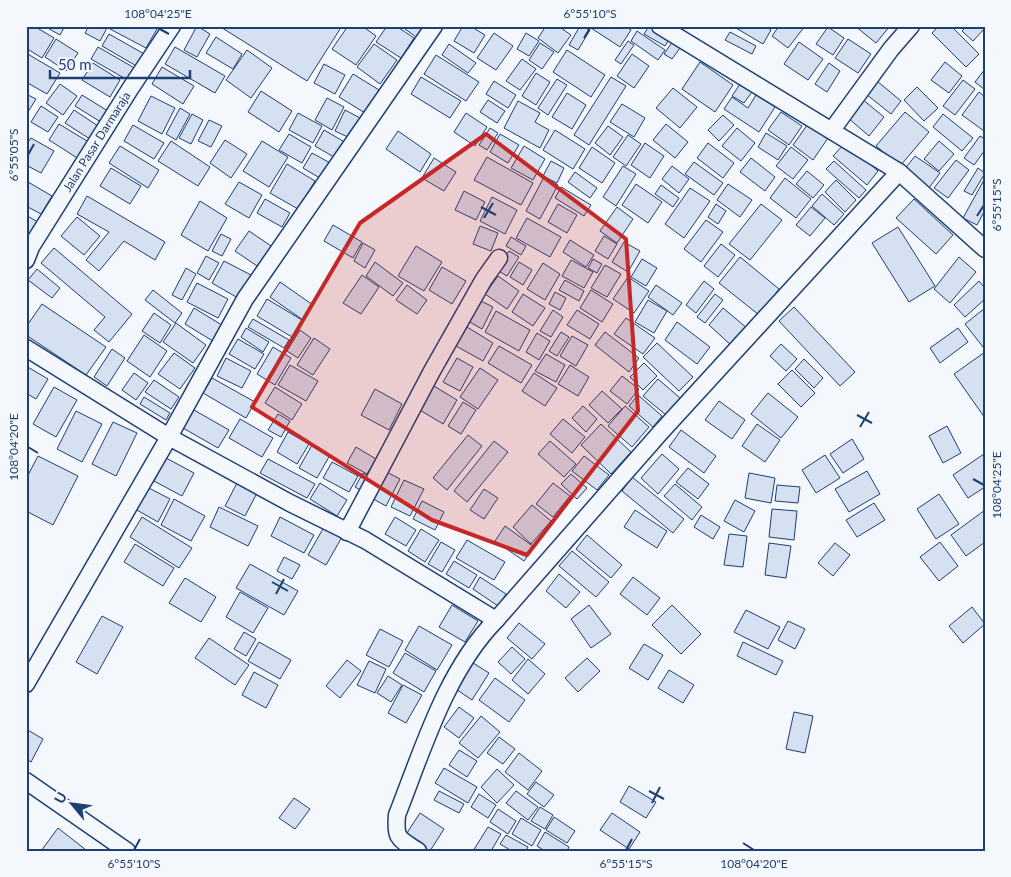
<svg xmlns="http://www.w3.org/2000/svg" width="1011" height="877" font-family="Lato,sans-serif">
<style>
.building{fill:#d5e0f0;stroke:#1d3f73}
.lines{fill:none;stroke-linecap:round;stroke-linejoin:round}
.minor-casing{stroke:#1d3f73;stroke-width:19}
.minor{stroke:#f4f7fb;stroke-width:16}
.marked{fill:#c62828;fill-opacity:0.2;stroke:#c62828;stroke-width:4;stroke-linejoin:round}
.ticks{fill:none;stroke:#1d3f73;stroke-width:2}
.labels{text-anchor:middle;stroke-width:4;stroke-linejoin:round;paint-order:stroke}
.street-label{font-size:12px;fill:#1d3f73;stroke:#f4f7fb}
.neatline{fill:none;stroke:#1d3f73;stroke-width:2}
.ticks-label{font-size:12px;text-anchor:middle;fill:#1d3f73}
</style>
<rect width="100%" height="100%" fill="#f4f7fb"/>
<path class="building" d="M26,26H34L54,38L42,58L26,48Z
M44,26H65L60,35Z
M89,26H108L100,41L85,33Z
M112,26H152L157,29L146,48L110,29Z
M197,26L210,34L197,57L184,50Z
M219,26H342L307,81Z
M348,26H362L376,36L356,65L332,49Z
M387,26H396L414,38L401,58L376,42Z
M401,26H433L423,42Z
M463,26H470L485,35L474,53L454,41Z
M546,26H558L571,35L558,53L538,38Z
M580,26L590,30L578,50L569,45Z
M588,26H625L631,30L620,47Z
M649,26H652L670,38L665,46L644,34Z
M737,26H765L771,30L763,44L736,28Z
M779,26H805L788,48L772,36Z
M855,26H890L876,43Z
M939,26H951L979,54L966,67L932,33Z
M967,26H985V28L973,41L962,31Z
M828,27L844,38L833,55L816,44Z
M637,31L665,50L658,60L631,41Z
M730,32L756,46L752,54L725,40Z
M494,33L513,46L496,70L477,58Z
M526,33L539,41L529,56L517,49Z
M109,34L146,55L140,68L102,46Z
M216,37L242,54L233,69L206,53Z
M675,38L683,44L672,59L664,54Z
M56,39L78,53L66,71L45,57Z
M848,39L871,54L858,73L835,58Z
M628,41L634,45L621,64L615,60Z
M799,42L823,59L808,80L784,64Z
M540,43L554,52L542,69L529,60Z
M374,44L397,60L380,84L357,67Z
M449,44L476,63L468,73L442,55Z
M98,47L138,70L131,82L91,59Z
M175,47L225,76L215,93L165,64Z
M247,50L272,68L251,98L226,80Z
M567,50L605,75L591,97L553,72Z
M26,53L60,73L47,94L26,82Z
M632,54L649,66L634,88L617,76Z
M436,55L479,82L466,101L424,74Z
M522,59L536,69L520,90L506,81Z
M700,62L733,85L715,112L682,89Z
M945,62L962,76L949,93L931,80Z
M93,63L120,80L110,97L82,80Z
M829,63L840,71L827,92L815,84Z
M324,64L345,75L335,94L314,83Z
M162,67L194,86L183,104L152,84Z
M985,69V90L975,82Z
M536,73L550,82L536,105L522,96Z
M353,74L384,93L370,116L339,97Z
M421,77L461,101L450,118L411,94Z
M611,77L626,86L589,145L574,135Z
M557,79L567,85L548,115L538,108Z
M963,80L975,89L955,115L943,106Z
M494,81L516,95L508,108L486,94Z
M742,81L754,89L744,103L732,96Z
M877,81L901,101L891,114L866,94Z
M60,84L77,96L63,115L46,103Z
M917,87L938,108L924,121L904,100Z
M673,88L697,107L680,128L656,108Z
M261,91L292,111L279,132L248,112Z
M979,92L985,97L984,131L962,115Z
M567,93L586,105L572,129L552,117Z
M26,94L36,99L26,115Z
M82,95L111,113L104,124L75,106Z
M756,95L775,107L759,132L724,109L732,97L748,108Z
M151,96L175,108L162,134L138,121Z
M327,98L344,107L332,130L315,120Z
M862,99L884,117L869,136L847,117Z
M488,100L505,111L497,123L480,112Z
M518,101L540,113L535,122L549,130L540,148L504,128Z
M622,104L645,118L634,137L610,122Z
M41,106L58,117L48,132L31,122Z
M180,108L190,114L176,140L166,134Z
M74,110L101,128L93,141L65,123Z
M345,110L362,119L352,139L335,131Z
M781,112L802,126L789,145L768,130Z
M905,112L929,132L900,166L876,146Z
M298,113L322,126L313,143L289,130Z
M466,113L487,127L475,146L454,132Z
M192,114L203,120L191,144L179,138Z
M943,114L973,138L962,151L933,127Z
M723,115L734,125L719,141L708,130Z
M209,120L222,126L211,147L198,141Z
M59,124L92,144L82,161L49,140Z
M666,124L688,142L675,158L653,140Z
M808,124L828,138L813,160L793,145Z
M133,125L164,143L154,159L124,141Z
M608,126L623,137L610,155L595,143Z
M490,128L498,133L487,150L479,145Z
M737,128L755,143L741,161L722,146Z
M324,130L348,144L339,160L315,146Z
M555,130L585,149L573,169L543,150Z
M398,131L431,154L420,172L386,149Z
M766,133L787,146L778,160L758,147Z
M289,134L311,147L302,163L279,150Z
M500,134L519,145L508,163L490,152Z
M628,135L641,144L626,166L613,157Z
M980,136L985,139V150L974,165L964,158Z
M31,138L54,151L41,173L26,165V145Z
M225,140L247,154L231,178L210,163Z
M171,141L210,167L198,186L158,161Z
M262,141L288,157L269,187L243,171Z
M939,141L954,154L939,171L924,159Z
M645,143L664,156L650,178L631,165Z
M708,143L734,163L723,178L697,158Z
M845,143L878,171L867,185L833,156Z
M120,146L159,170L148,188L109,163Z
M524,146L545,159L533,180L511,168Z
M592,147L615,163L602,183L579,168Z
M791,147L808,160L793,179L776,166Z
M312,153L332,164L323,180L303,168Z
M915,156L940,173L929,188L904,170Z
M487,157L533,183L521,205L474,180Z
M434,158L456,172L444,191L422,178Z
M751,158L775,177L765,191L740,172Z
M956,160L969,170L948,198L934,188Z
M551,161L564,168L557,183L543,176Z
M834,161L866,190L859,198L826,169Z
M694,162L723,183L714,195L685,174Z
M287,164L315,181L298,209L270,193Z
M623,166L636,174L616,206L603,197Z
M672,166L689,179L679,193L662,179Z
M111,168L141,186L130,204L100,186Z
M978,168L985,173L972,195L964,191Z
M807,171L824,185L813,198L796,184Z
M575,172L597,188L590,198L568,182Z
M544,177L558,185L540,219L526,211Z
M785,178L811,199L796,218L770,198Z
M985,178V210L977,225L963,218Z
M836,180L856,200L845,212L825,192Z
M28,182L52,196L41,214L26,206V185Z
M239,182L262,195L249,218L225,204Z
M636,184L662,202L648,223L622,205Z
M728,184L752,200L740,217L717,200Z
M661,185L679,198L673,207L655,194Z
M561,187L591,205L584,216L555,198Z
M690,188L710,201L684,238L665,224Z
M464,191L485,202L476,220L455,210Z
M822,194L844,214L834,225L812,206Z
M87,196L165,242L155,260L124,241L99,271L86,260L109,232L77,214Z
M492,197L517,210L505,234L480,221Z
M265,199L290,213L282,227L257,213Z
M914,199L953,235L936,254L896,218Z
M200,201L227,218L208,251L181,235Z
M558,204L577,215L567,233L548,222Z
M716,204L726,211L718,224L708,217Z
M761,204L782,220L750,260L729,244Z
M617,207L633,219L617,243L600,231Z
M811,207L825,218L810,236L796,225Z
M26,215L41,224L26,242Z
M77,217L100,236L84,255L61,236Z
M527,218L561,237L550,257L516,238Z
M706,220L723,232L701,262L684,249Z
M333,225L362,242L353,258L324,241Z
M480,226L498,233L491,251L473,244Z
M898,227L935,286L909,302L872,243Z
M249,231L277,250L263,270L235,251Z
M221,234L231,239L222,256L212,251Z
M604,236L617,244L608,259L595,251Z
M511,237L526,246L521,255L506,246Z
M570,240L594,255L586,267L563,252Z
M624,242L640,251L628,272L612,262Z
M363,243L375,250L365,268L354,261Z
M721,244L735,255L718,277L704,266Z
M416,246L442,262L424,291L398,276Z
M54,248L132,314L109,342L94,330L105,317L41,263Z
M509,251L519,257L507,276L497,270Z
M206,256L219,263L209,280L197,273Z
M740,257L779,289L759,315L719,283Z
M959,257L976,272L950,303L934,289Z
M593,259L602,264L597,273L588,268Z
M642,259L657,268L646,286L631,277Z
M571,260L593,272L584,288L562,276Z
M224,261L251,275L238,298L212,283Z
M375,262L403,283L393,296L366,276Z
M519,262L532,270L523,285L510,277Z
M543,263L560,274L545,300L527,289Z
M605,265L621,274L607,297L591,288Z
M442,267L466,281L452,304L429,290Z
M186,268L196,274L182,300L172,295Z
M37,269L60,288L52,298L28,280Z
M362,275L379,287L361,314L343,303Z
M498,276L519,291L507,309L485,294Z
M628,277L649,291L634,313L613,299Z
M565,280L584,291L579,301L559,290Z
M704,281L714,289L696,313L686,305Z
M979,281L985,288V299L965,317L954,305Z
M280,282L313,305L303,320L270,297Z
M197,283L228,299L218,318L187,302Z
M407,285L427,300L417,314L396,300Z
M656,285L682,303L673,315L648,297Z
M153,290L182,313L175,323L145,300Z
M591,290L613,304L602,322L580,308Z
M555,292L566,298L560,310L549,304Z
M523,294L545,308L533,326L512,312Z
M715,294L723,300L705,323L697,317Z
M267,299L302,320L292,337L257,316Z
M477,299L493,307L482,329L466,320Z
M648,300L667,311L654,333L635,322Z
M42,304L106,347L86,375L26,335V327Z
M794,307L855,372L840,386L779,321Z
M194,308L225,327L216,343L185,324Z
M723,308L748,329L733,347L709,325Z
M985,308V346L983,347L965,324Z
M553,310L563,317L551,337L540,331Z
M577,310L599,324L590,339L567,325Z
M496,311L530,330L519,351L485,332Z
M154,313L171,325L160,343L142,331Z
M626,318L655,338L643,354L614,334Z
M253,319L289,340L284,348L248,327Z
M677,322L710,347L697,364L665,340Z
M176,323L206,345L193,363L163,342Z
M467,327L493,343L483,361L456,346Z
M246,328L269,342L263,352L241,337Z
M958,328L968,342L940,363L930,348Z
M300,330L311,338L298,358L287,351Z
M561,332L569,337L557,356L549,351Z
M605,332L639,358L629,372L595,345Z
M537,333L550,341L539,360L526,352Z
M144,335L167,351L150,377L127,361Z
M572,336L588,345L576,366L560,356Z
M314,338L330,349L313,375L297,365Z
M238,339L264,354L255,369L229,354Z
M657,343L693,377L679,391L643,357Z
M781,344L797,359L786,371L770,356Z
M499,346L532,365L521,383L488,363Z
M273,347L291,358L275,385L257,374Z
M112,349L125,358L107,386L94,377Z
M985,352V418L954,374Z
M174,353L195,368L180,389L158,374Z
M546,354L565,365L556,382L535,371Z
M226,358L251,371L242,388L217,376Z
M457,358L473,367L460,391L443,382Z
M804,359L823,378L814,388L795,369Z
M644,363L657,376L643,390L630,377Z
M290,365L318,381L306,401L278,385Z
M570,365L589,377L578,396L558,384Z
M26,366L48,379L36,399L26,393Z
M480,368L498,380L478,409L460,397Z
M792,370L815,393L801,407L778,384Z
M134,373L148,383L136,400L122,390Z
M534,373L557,388L545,406L522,391Z
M622,376L639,389L627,404L610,391Z
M212,378L255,402L246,418L203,393Z
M658,379L680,398L666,415L643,396Z
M154,380L179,397L171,409L145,392Z
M429,383L457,400L443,424L415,407Z
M54,387L77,400L56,437L33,424Z
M275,387L302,404L292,420L265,403Z
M375,389L402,404L389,430L361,415Z
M602,391L622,409L608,423L589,405Z
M768,393L798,417L781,438L751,414Z
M638,395L662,416L653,427L629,406Z
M144,397L170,413L166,420L140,404Z
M719,401L745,420L732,439L705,420Z
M463,402L476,410L461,434L448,426Z
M583,406L597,419L586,432L572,418Z
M625,406L649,427L632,447L608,426Z
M194,410L229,430L218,448L183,428Z
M76,411L102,424L82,462L57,449Z
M278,414L290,421L281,437L268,430Z
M240,419L273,438L262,457L229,438Z
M563,419L585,437L572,453L550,434Z
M113,422L137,433L116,476L92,464Z
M601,424L631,452L611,474L581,445Z
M757,424L780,440L765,462L742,446Z
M947,426L961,453L943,463L929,436Z
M681,430L716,456L704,473L669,447Z
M288,432L309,444L297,464L277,452Z
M468,435L482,446L447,490L433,478Z
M852,439L864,459L843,473L830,454Z
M494,441L508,452L467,502L454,491Z
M550,441L576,464L564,477L538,454Z
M312,445L330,455L317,478L299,468Z
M356,447L376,459L367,474L347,463Z
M662,454L679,469L658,494L641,478Z
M984,454L985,487L968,498L953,475Z
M825,455L840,478L816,493L802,470Z
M38,456L78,476L53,525L26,511V479Z
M584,456L609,475L597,490L572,471Z
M166,458L194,473L182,496L154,481Z
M268,459L315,484L307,498L260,473Z
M332,462L358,476L349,492L323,478Z
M688,468L709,484L698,499L676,482Z
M383,470L400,479L386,506L368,496Z
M867,471L880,494L849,512L835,489Z
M363,473L374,479L366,493L355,487Z
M749,473L775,478L771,503L745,498Z
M571,474L587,488L577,499L561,484Z
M632,477L684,519L673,533L622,491Z
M404,480L424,489L410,516L391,507Z
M237,483L257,493L245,516L225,506Z
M320,483L347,500L337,516L310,499Z
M553,483L570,496L553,517L536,504Z
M675,484L702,507L692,520L664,496Z
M777,485L800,487L798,503L775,501Z
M147,487L170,499L158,522L135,509Z
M484,489L498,498L484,519L470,510Z
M939,494L959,524L936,539L917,509Z
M174,499L205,516L191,541L161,525Z
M735,500L755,511L744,532L724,521Z
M422,501L444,512L435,530L413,519Z
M874,503L885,520L857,537L846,520Z
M532,505L551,521L531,544L513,527Z
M219,507L258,526L248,546L210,527Z
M772,509L797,511L794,540L769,537Z
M635,510L667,531L657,548L624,527Z
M985,510V542L966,556L951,535Z
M701,515L720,527L713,539L694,527Z
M142,517L192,548L179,568L130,537Z
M280,517L314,535L304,553L271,536Z
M395,517L416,530L406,546L385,534Z
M505,526L534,547L524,561L495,541Z
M324,527L342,537L326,565L308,555Z
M421,529L439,540L425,562L408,551Z
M729,534L747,536L743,567L724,565Z
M587,535L622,565L611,578L576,549Z
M467,540L505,562L494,580L456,558Z
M441,542L455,550L442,572L428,564Z
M940,542L958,566L939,581L920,557Z
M769,543L791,546L786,578L765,575Z
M835,543L850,555L833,576L818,563Z
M135,544L174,568L163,586L124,562Z
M572,551L609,582L596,597L559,566Z
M284,557L300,565L292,579L277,571Z
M454,561L477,575L469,588L446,574Z
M250,564L298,591L284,615L236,588Z
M559,574L580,592L566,608L546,591Z
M480,577L506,594L498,606L473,589Z
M633,577L660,598L647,615L620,594Z
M185,578L216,597L201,622L169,603Z
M240,592L268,608L253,633L226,617Z
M452,605L478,621L465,642L439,627Z
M589,605L611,634L591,648L571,619Z
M672,605L701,634L681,654L652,625Z
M972,607L985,624L963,643L949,626Z
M746,610L780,627L768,649L734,632Z
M102,616L123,627L97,674L76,662Z
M788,621L805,629L795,649L778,640Z
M519,623L545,644L532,659L507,638Z
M419,626L452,645L437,670L405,650Z
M380,629L403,641L389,667L366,655Z
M244,632L256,639L246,656L234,649Z
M209,638L249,665L235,685L195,658Z
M259,642L291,660L280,679L248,661Z
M743,642L783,661L776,675L737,656Z
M644,644L663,655L648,680L629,668Z
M512,647L525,659L511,674L498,662Z
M405,653L436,671L424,692L393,673Z
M587,658L600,671L578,692L565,678Z
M528,659L545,674L528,694L512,680Z
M347,660L361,671L340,698L326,686Z
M369,661L386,669L375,693L357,685Z
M470,661L489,673L472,700L453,687Z
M669,670L694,685L683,703L658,688Z
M254,672L278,685L266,708L242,695Z
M388,676L402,685L391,702L377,693Z
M495,678L525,700L509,722L479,700Z
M403,685L422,695L406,723L388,713Z
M459,707L474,718L459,738L444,727Z
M794,712L813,716L805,753L786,749Z
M481,716L500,732L478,758L459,743Z
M26,729L43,739L31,762L26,759Z
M499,737L515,749L503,764L487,753Z
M459,750L477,761L467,777L449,765Z
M519,753L542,771L528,790L505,772Z
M444,768L477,787L468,803L435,783Z
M497,769L514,785L497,803L481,787Z
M536,782L554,795L544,807L527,794Z
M629,786L656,802L646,818L620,802Z
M439,791L464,804L459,813L434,800Z
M516,791L538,807L528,820L506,803Z
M479,794L496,805L488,818L471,807Z
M294,798L310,809L295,829L279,818Z
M540,807L553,815L545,829L531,821Z
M498,809L516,821L508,834L490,822Z
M420,813L444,829L430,851L405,836Z
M612,813L640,832L629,849L600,830Z
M554,817L575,831L567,843L546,830Z
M521,818L541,830L532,846L512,834Z
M488,827L501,834L491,851H473Z
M58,828L86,850L85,851H41Z
M545,832L569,847L567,851H545L537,846Z
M506,835L528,847L526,851H512L500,844Z"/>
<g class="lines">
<g class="minor-casing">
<g id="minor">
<path d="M660,26L899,172L985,249"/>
<path d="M832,130L891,49L911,26"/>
<path id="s1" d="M26,260L31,247L130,89L172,26"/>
<path d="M26,348L169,437L290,503L365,540L496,620C446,671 423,749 397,815C395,839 398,838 418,851"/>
<path d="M347,532L432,371L484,279L499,258"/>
<path d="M496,620L660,433L899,172"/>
<path d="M26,684L169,437L245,299L434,26"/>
<path d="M26,781L127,851"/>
</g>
</g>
<use href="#minor" class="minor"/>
</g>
<path class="marked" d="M486,134L626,239L638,411L527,555L432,520L252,407L360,223Z"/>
<path class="ticks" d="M158,28L169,34M584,38L590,28M28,155L34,144M481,207L496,215M977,216L984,205M484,218L493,203M857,415L872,423M860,427L869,412M28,447L38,453M973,479L984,485M272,582L288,591M276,594L284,579M649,791L664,799M652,803L660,787M743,843L754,850M134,850L140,839M626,850L632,839"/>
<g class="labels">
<g class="street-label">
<text dy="4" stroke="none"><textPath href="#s1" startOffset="138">Jalan Pasar Darmaraja</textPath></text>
</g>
</g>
<rect width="1011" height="877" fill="none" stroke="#f4f7fb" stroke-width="55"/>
<g transform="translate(72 804) rotate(299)" stroke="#f4f7fb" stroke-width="4" paint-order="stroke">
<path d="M0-4L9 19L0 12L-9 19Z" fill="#1d3f73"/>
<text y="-8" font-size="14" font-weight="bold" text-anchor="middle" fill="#1d3f73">U</text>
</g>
<path d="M50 70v8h140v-8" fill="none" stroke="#1d3f73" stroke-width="2.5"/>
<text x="58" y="70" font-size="15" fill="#1d3f73" stroke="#f4f7fb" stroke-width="4" paint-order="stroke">50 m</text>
<rect x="28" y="28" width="956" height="822" class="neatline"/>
<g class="ticks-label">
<text x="158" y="18">108°04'25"E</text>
<text x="590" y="18">6°55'10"S</text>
<text transform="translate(14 155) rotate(-90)" y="4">6°55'05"S</text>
<text transform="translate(997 205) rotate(-90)" y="4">6°55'15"S</text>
<text transform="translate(14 447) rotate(-90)" y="4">108°04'20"E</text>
<text transform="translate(997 485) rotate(-90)" y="4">108°04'25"E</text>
<text x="134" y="868">6°55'10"S</text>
<text x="626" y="868">6°55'15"S</text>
<text x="754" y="868">108°04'20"E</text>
</g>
</svg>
